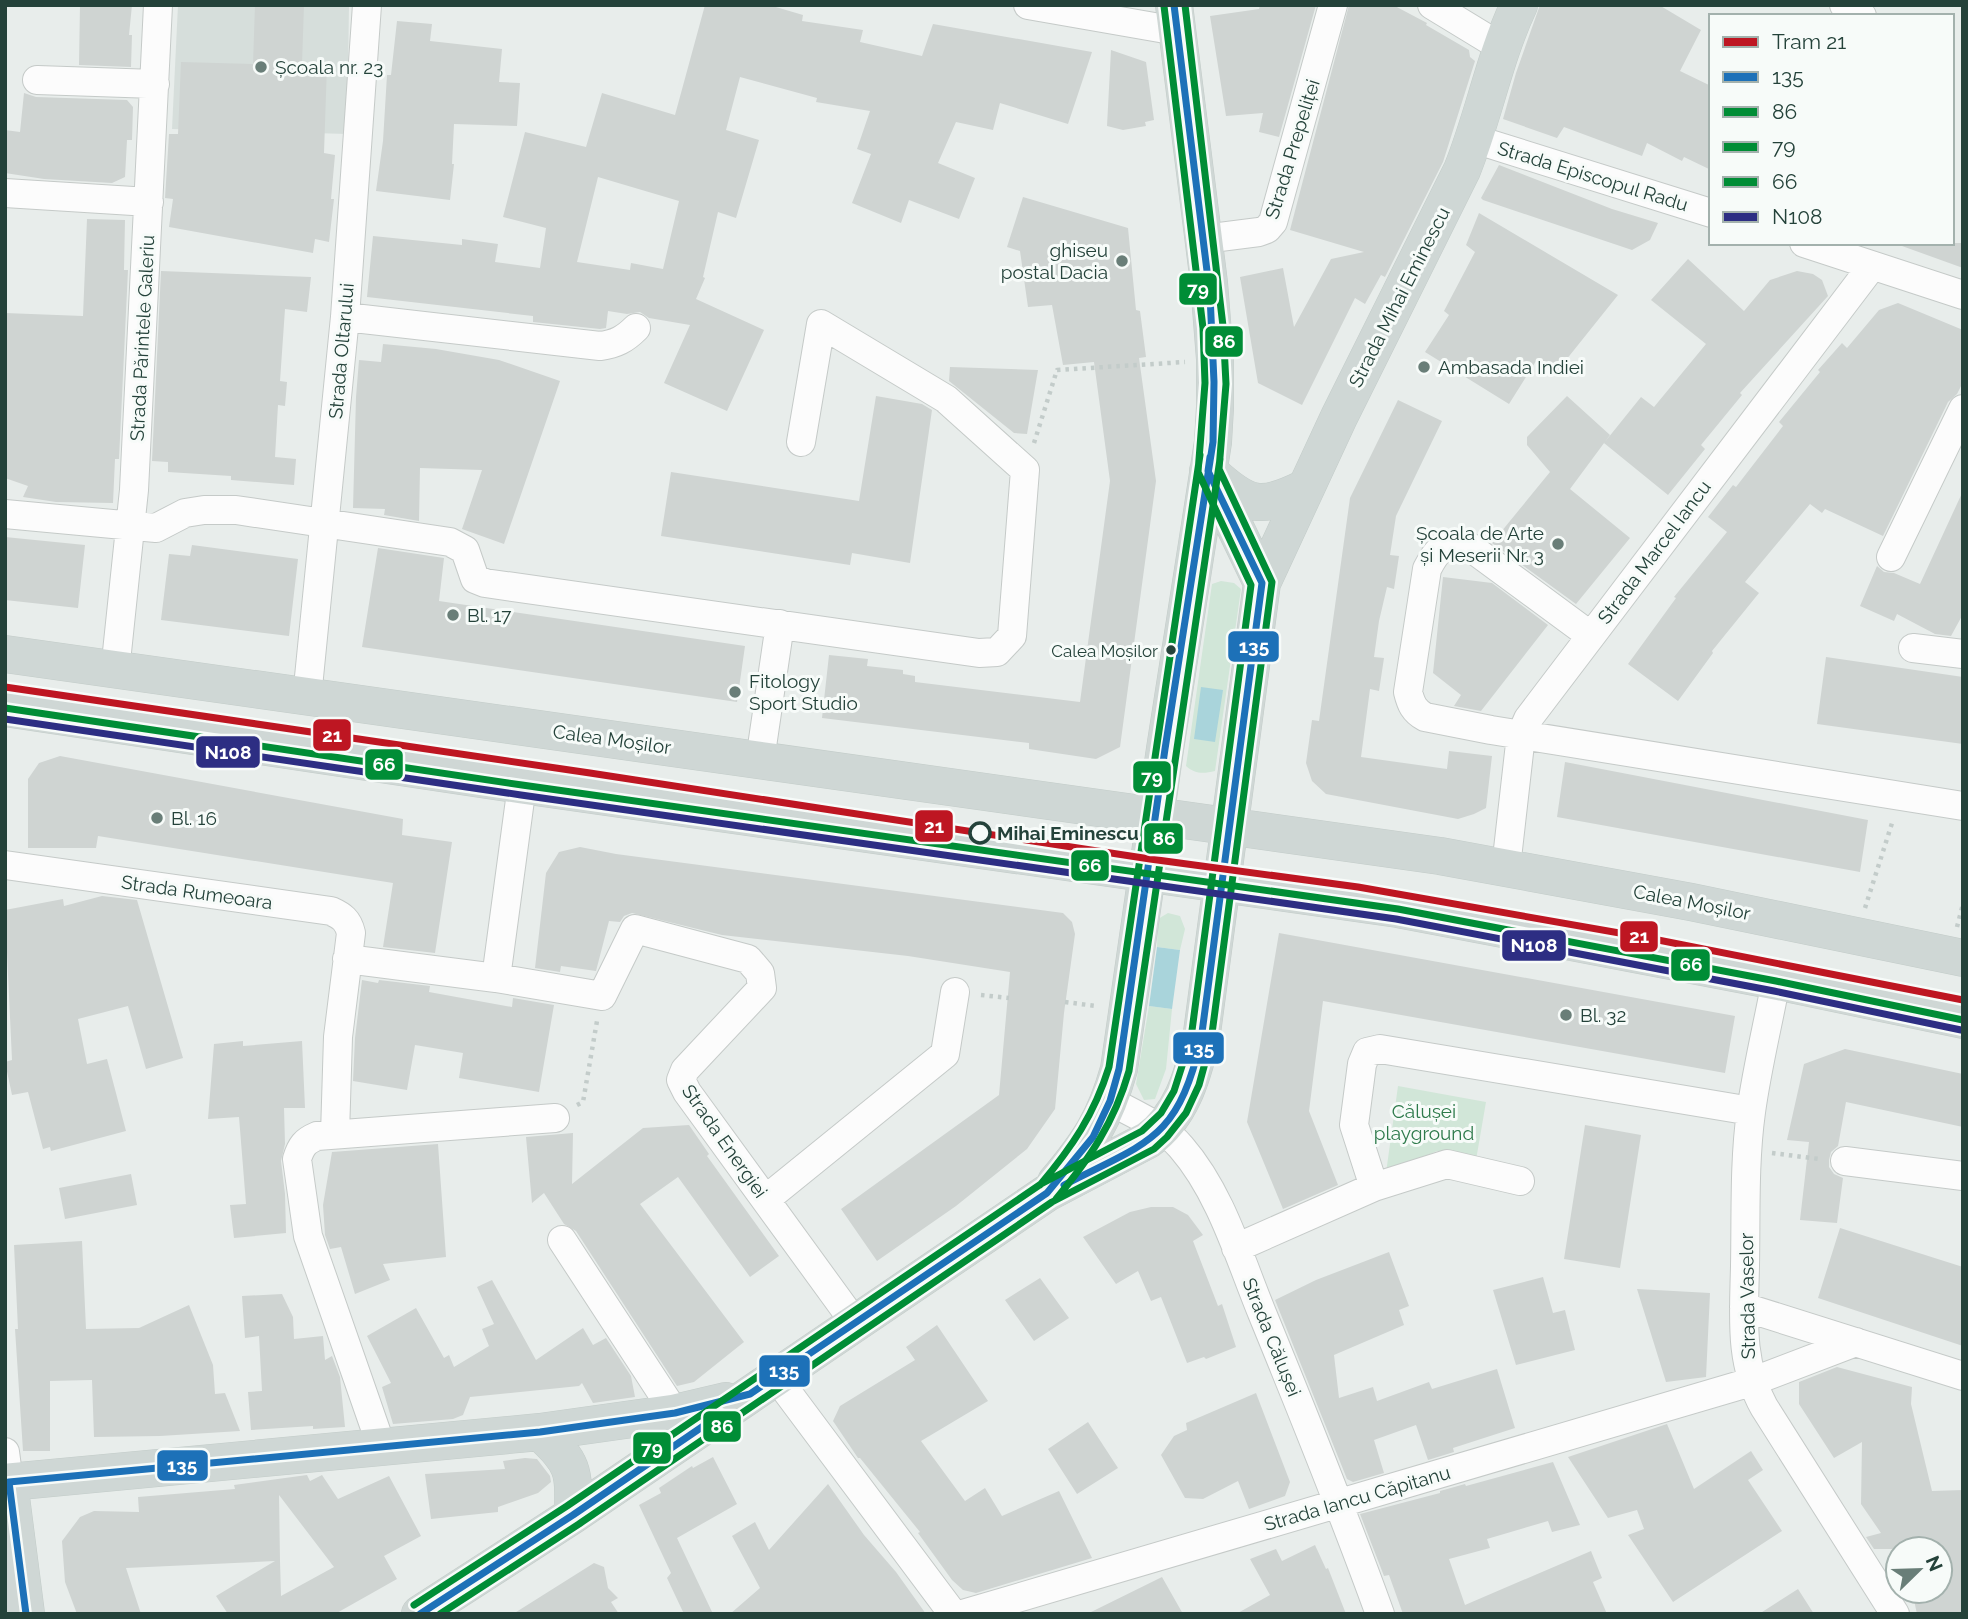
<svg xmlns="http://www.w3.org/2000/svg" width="1968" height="1619" font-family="Raleway,sans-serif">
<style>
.built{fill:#d6dedb}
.green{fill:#d1e6d8}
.water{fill:#a9d4db}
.building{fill:#cfd4d2;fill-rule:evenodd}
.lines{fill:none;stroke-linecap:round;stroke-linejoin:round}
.minor-casing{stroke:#c5cac8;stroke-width:30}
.major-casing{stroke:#c3ccc9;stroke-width:38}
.path{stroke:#c3ccca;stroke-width:4.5;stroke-dasharray:3.5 5;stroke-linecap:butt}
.minor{stroke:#fcfcfc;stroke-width:28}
.major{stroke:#cfd7d5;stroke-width:37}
.bus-1-casing{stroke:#f7fbf9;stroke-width:12}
.bus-2-casing{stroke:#f7fbf9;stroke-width:12}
.bus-3-casing{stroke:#f7fbf9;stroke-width:12}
.bus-4-casing{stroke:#f7fbf9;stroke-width:12}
.bus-5-casing{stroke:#f7fbf9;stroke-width:12}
.bus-1{stroke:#1d71b8;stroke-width:7}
.bus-2{stroke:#008d36;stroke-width:7}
.bus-3{stroke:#008d36;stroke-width:7}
.bus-4{stroke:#008d36;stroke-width:7}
.bus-5{stroke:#2d2e83;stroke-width:7}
.tram-1-casing{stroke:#f7fbf9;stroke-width:12}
.tram-1{stroke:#be1622;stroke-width:7}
.poi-dot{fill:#697e78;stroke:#f7fbf9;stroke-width:2.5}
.bus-dot{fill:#24423a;stroke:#f7fbf9;stroke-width:2.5}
.stop-dot{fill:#f7fbf9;stroke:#24423a;stroke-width:3.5}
.labels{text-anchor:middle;stroke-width:6;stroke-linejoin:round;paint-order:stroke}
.bus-label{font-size:17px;fill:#24423a;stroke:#f7fbf9;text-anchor:end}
.poi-label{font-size:19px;fill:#24423a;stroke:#f7fbf9;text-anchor:start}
.street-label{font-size:19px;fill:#24423a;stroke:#f7fbf9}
.stop-label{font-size:19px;font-weight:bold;fill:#24423a;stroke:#f7fbf9;text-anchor:start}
.park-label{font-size:19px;fill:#2d7a4b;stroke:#f7fbf9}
.line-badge{stroke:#f7fbf9;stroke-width:2.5}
.badge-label{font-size:19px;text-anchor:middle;font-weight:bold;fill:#fff}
</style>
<rect width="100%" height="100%" fill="#e8edeb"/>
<path class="built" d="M178,5H349L347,134L172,129Z"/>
<path class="green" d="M1221,581L1234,583L1241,589L1215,771C1203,774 1195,774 1186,766L1212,584Z
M1168,913L1180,916L1185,929L1180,950L1157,947L1158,919Z
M1149,1006L1172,1009L1166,1069L1155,1099L1144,1100L1136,1084Z
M1398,1086L1486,1102L1476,1160L1437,1151L1386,1173Z"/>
<path class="water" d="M1201,687L1223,690L1215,742L1194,739Z
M1157,947L1180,950L1172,1009L1149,1006Z"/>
<path class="building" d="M80,5H132L129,35H132L131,67L79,65Z
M255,5H304L302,64L327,65L324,153L335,155L331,199H334L329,242L315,239L313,253L169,227L173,199L165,198L169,134H178L181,62L253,64Z
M705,5H769L803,15L802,21L863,30L860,42L922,56L933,24L1092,52L1068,124L1000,103L993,130L956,122L938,163L975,178L959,219L909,200L901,223L852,203L871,154L857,149L870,111L816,102L817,98L740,77L726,130L759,140L736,218L718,212L703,277L705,278L696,299L764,330L727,411L664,383L690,325L649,318L640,312L627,314L608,311L606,328L600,329L533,322V316L367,297L373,236L462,245V239L498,244L495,262L540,268L546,228L503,217L525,132L586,147L602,93L675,115ZM598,177L679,201L663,269L631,263L630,270L577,262Z
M1260,5H1316L1279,137L1259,132L1263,113L1226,116L1210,16L1259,9Z
M1349,5H1393L1427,23L1426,25L1469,50L1470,57L1475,61L1443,162L1385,277L1381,275L1365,304L1355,298L1302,405L1258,383L1240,277L1283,268L1294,327L1331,259L1364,252L1290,230Z
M1540,5H1659L1701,30L1680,71L1711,86V170L1684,157L1682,161L1647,143L1642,156L1564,127L1557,138L1503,119L1516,73Z
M397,21L432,24L430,41L502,49L499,82L520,83L517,126L454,124L452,164H454L450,200L376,191L383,141L387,75H391Z
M1111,50L1146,62L1154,120L1145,122L1146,126L1123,130L1107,126Z
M24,93L36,97L127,100L133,107L132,140H127L125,177L112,183L44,179L5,173V130L20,132Z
M1499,165L1612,209L1658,223L1650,240L1632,250L1483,200L1481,198Z
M1023,197L1128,228L1136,310L1140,311L1146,357L1139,358L1156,481L1120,747L1096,759L1029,749V743L822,718L829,655L868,659L867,666L903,670V674L915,676V682L1080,702L1110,481L1094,362L1063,365L1052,305L1028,307L1020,251L1007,247Z
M1479,213L1618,295L1554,375L1536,361L1509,404L1425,352L1449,315L1444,311L1475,252L1466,245Z
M87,219L125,220L124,270H128L119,459H115L113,503L56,502L23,497L28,486L5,478V313L83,316Z
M1902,243H1963V268L1902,246Z
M1688,259L1744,311L1770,280L1797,271L1813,274L1822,280L1828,296L1740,393L1742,395L1701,445L1705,449L1668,495L1604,443L1641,397L1654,407L1706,344L1651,300Z
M161,271L311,277L307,312L285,309L280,381L287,382L285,406L278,405L275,457L296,459L294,485L231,480V476L168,472V462L152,461Z
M1898,303L1963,330V382L1957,394L1948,402L1883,536L1825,509L1822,513L1810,504L1745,582L1759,593L1712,651L1713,653L1678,701L1628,664L1676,598L1674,597L1727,532L1708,517L1733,485L1736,487L1783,426L1779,422L1820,372L1818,370L1842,343L1847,348L1879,310Z
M383,344L436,349L499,360L560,381L504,544L462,529L482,470L420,468L419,521L384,515L385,509L353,508L356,397L359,360L381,362Z
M950,367L1038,370L1027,434L1014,433L949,381Z
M876,396L922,404L932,410L910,563L852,553L850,565L661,536L671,472L859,501Z
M1567,396L1610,435L1570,489L1630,538L1576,604L1492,543L1550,472L1527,445V437Z
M1398,400L1442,421L1396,516L1390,555L1399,556L1394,589L1387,587L1379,621L1374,657L1384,658L1379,691L1370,689L1361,757L1447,769L1449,751L1492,756L1486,808L1474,814L1458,819L1326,794L1312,781L1306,763L1312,720L1319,721L1350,498Z
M1963,491V614L1951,636L1935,634L1897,614L1894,621L1860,606L1877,566L1884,572L1894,573L1920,584Z
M5,537L85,545L78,608L5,600Z
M192,545L298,559L289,636L161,620L169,554L190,556Z
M378,548L444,558L439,601L745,646L737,702L362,647Z
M1443,577L1492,583L1548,625L1481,711L1454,706L1461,695L1433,673Z
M1826,657L1963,677V744L1817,724Z
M60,756L403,819L402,835L452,842L435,953L383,947L393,883L98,836L96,848H28V779L39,763Z
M1565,762L1868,820L1860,872L1557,817Z
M580,847L616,854L1063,913L1072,922L1075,934L1064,1013L1055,1109L1027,1149L956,1206L877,1261L841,1209L999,1095L1010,972L908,956L722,935L632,913L624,916L620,922L609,921L596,971L561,966L560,972L535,968L546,873L559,852Z
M102,896L137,900L183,1058L146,1069L128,1006L78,1019L87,1064L107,1059L126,1131L51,1151L50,1147L43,1149L28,1092L12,1095L5,1062L12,1060L5,910L63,899L64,906Z
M1279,933L1735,1016L1725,1073L1323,1001L1309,1111L1338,1185L1283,1209L1247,1122Z
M362,980L378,983L379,980L430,986L429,992L512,1007L513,998L554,1005L539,1092L459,1078L463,1053L415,1045L407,1090L353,1081L355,1038Z
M243,1041V1046L302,1041L305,1108H284L285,1144L281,1161L285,1194L286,1233L234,1238L230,1205L246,1204L239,1117L208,1119L214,1044Z
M1845,1049L1963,1074V1127L1846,1102L1838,1146L1831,1152L1829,1160V1167L1834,1174L1843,1178L1837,1223L1800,1220L1809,1142L1787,1140L1804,1064Z
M689,1125L709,1154L707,1156L779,1256L750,1277L678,1177L640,1204L744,1342L694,1382L677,1386L576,1231L564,1224L544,1193L532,1203L526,1137L573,1133L572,1184L643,1128Z
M1585,1125L1641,1135L1620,1268L1564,1259Z
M438,1144L446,1257L383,1264L390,1280L355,1294L341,1247L330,1249L325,1235L323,1205L332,1152Z
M131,1174L137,1205L65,1219L59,1188Z
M1151,1207H1173L1188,1215L1203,1235L1193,1241L1218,1306L1222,1304L1236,1347L1206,1359L1204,1357L1187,1363L1161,1297L1151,1301L1138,1271L1116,1284L1083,1237L1130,1212Z
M1840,1228L1963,1267V1346L1818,1298Z
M82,1241L86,1329L139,1328L189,1305L213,1365L215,1394L225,1393L240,1431L160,1436L94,1437L92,1380L50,1381V1451H23L15,1329H18L14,1245Z
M1389,1252L1409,1306L1399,1310L1404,1325L1334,1355L1339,1398L1373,1387L1377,1401L1429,1382L1432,1389L1497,1369L1515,1428L1453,1448L1454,1452L1428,1460L1416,1425L1374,1440L1384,1473L1353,1482L1347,1479L1275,1300L1316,1280Z
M1543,1277L1553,1313L1565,1310L1575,1350L1516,1365L1493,1290Z
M1040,1278L1069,1318L1034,1341L1005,1300Z
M492,1280L536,1360L583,1328L593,1345L606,1338L631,1376L635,1397L593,1403L582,1383L579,1386L470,1397L463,1415L453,1419L393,1424L382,1387L391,1383L367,1336L416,1308L444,1358L449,1355L454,1367L489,1346L482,1329L494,1324L477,1287Z
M1637,1289L1710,1293L1706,1377L1666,1382Z
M282,1294L293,1317L294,1339L323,1336L325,1360L332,1356L340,1377L345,1427L313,1429V1426L251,1430L248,1392L262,1391L259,1336L245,1338L242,1296Z
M937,1325L988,1401L921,1441L965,1501L985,1488L1002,1516L1059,1491L1092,1558L976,1593L963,1590L952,1580L918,1533L920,1532L860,1458H858L833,1421L840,1406L915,1360L906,1347Z
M1837,1367L1912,1387L1911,1404L1932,1491L1963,1490V1612L1917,1614L1912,1591H1940V1549H1874L1866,1537L1881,1533L1861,1504L1862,1442L1834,1458L1799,1404V1382Z
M1256,1393L1290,1482L1285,1496L1249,1509L1238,1481L1203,1499L1185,1498L1161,1455L1174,1436L1187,1430L1186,1423Z
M1088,1422L1118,1468L1077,1494L1048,1449Z
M1667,1424L1694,1489L1751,1451L1763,1470L1748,1480L1782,1531L1673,1602L1628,1535L1644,1529L1637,1510L1608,1518L1568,1457Z
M713,1457L737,1504L677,1538L713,1614H684L667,1578L671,1573L639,1505L661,1493L659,1488L692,1466L693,1468Z
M525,1458L537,1459L550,1476L551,1482L538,1493L498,1507V1512L431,1519L425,1474L505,1469L503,1461Z
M1553,1462L1580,1525L1552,1532L1548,1521L1487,1539L1490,1548L1449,1559L1465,1605L1591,1551L1602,1578L1593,1582L1607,1614H1403L1389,1575L1384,1576L1360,1514L1440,1493V1491L1465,1484L1466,1486Z
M307,1475L310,1481L322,1475L338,1499L389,1476L421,1536L384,1556L397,1579L335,1614H228L216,1596L275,1561L126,1568L141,1614H77L65,1582L62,1541L80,1517L94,1511L139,1512L138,1497L235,1489L234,1485ZM279,1495L334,1567L281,1596L280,1561Z
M828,1484L864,1535L896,1572L926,1614H730L760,1588L732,1536L755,1522L769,1550Z
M1315,1545L1326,1569L1328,1568L1346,1614H1236L1270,1595L1250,1559L1276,1549L1282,1561Z
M594,1563L604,1567L608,1588L618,1598L611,1602L619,1614H513Z
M1162,1577L1183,1614H1087Z
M1798,1589L1814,1614H1759Z"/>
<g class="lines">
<g class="minor-casing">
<path id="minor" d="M1028,5L1177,31
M1432,5L1501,47
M1844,5L1862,16
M37,80L155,84
M1474,139L1711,213
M5,193L149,202
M1204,239L1259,232L1267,229L1273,222L1333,5
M1804,243L1963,295
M345,317L600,346C616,344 625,339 636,328
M5,514L156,528L185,513L204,510H236L450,542L465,550L475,579L485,583L979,653L997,652L1012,636L1025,470L946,399L821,324L801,442
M1891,557L1963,409
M1591,636L1470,547C1445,540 1438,548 1427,569L1408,692C1411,704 1414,711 1425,717L1491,730L1963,806
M1913,648L1963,654
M115,671L134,490L158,5
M307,697L345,317L367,5
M760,760L780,624
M5,865L331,911C342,916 348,920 351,933L338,1037L335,1134
M1506,867L1521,735L1528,719L1872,266
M347,959L496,978L602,996L635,929L748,959L760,973L762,988L685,1070L681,1080L687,1092L855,1323
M496,978L522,785
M1776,981C1768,1024 1757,1068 1751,1112C1744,1162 1746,1215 1745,1266C1744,1316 1739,1362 1764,1407L1895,1614
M1110,1101C1134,1114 1163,1126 1181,1147C1221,1193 1239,1257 1262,1313C1303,1413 1343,1512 1380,1614
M1845,1161L1963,1176
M1374,1187L1354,1125L1362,1064L1367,1052L1380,1049L1751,1111
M766,1199L945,1054L955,992
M562,1240L675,1413
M1236,1248L1374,1187L1447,1164L1520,1181
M1744,1307L1963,1376
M776,1377L953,1614
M382,1448L308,1236L297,1159C301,1146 305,1141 317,1136L555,1118
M5,1452L9,1482H5
M963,1614L1751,1382L1856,1342"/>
</g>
<g class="major-casing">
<path id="major" d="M1212,474C1248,507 1261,510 1305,488
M1262,583L1339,417L1462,170C1484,116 1494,58 1519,5
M5,654L1440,856L1691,902L1963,958
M5,708L522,785L1398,909L1776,981L1963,1020
M1056,1182C1089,1143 1105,1119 1119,1069L1165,749L1213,442L1215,407V359L1209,283L1174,5
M540,1432C574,1464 574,1469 573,1515
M26,1614L9,1482L540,1432L675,1413L726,1401
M420,1614L573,1515L1047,1193L1148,1140C1181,1116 1192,1078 1201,1040L1262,583L1208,471"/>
</g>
<path class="path" d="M1034,443L1057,370L1185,362
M1865,908L1893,820
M1957,927L1963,904
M981,995L1009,998
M1065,1002L1096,1006
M577,1105L583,1102L597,1021
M1772,1153L1819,1159"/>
<use href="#minor" class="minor"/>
<use href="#major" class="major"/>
<g class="bus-1-casing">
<path id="bus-1" d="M1064,1185C1149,1141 1177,1141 1201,1040L1262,583L1208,471L1210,457
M26,1614L9,1482L540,1432L675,1413L750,1394L1047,1193L1093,1137L1110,1101L1119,1069L1165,749L1213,442L1214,382L1210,295L1174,5
M420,1614L573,1515L721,1414"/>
</g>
<g class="bus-2-casing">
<path id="bus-2" d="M1056,1199C1090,1158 1114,1123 1129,1071L1220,459
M440,1614L579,1524L1052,1202L1154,1149L1167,1137L1186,1113L1199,1085L1211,1041L1272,582L1219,469L1226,384L1223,326L1185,5"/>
</g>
<g class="bus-3-casing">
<path id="bus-3" d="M1040,1185C1072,1147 1094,1115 1109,1067L1200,455
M414,1605L567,1506L1041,1184L1142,1131L1161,1113L1174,1091L1191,1038L1251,585L1198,472L1205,383L1203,328L1164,6"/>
</g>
<g class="bus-4-casing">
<path id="bus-4" d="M5,708L522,785L1398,909L1776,981L1963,1020"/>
</g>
<g class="bus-5-casing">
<path id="bus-5" d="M5,719L521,795L1396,919L1774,991L1961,1030"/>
</g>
<use href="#bus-1" class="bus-1"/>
<use href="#bus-2" class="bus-2"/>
<use href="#bus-3" class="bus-3"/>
<use href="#bus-4" class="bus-4"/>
<use href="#bus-5" class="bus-5"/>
<g class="tram-1-casing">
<path id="tram-1" d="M5,687L590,773L1150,859L1358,887L1648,938L1963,1000"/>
</g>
<use href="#tram-1" class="tram-1"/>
</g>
<g class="poi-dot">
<circle cx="261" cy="67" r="7"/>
<circle cx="1122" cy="261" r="7"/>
<circle cx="1424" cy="367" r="7"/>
<circle cx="1558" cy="544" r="7"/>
<circle cx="453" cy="615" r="7"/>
<circle cx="735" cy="692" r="7"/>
<circle cx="157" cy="818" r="7"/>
<circle cx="1566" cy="1015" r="7"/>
</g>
<circle class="bus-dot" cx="1171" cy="650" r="6"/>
<circle class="stop-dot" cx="980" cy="833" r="10"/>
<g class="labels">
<g class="bus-label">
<text x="1158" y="657">Calea Moșilor</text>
</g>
<g class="poi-label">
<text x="275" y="74">Școala nr. 23</text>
<text x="1108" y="257" text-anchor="end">ghiseu<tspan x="1108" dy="22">postal Dacia</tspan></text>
<text x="1438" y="374">Ambasada Indiei</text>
<text x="1544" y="540" text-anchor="end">Școala de Arte<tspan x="1544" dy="22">și Meserii Nr. 3</tspan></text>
<text x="467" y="622">Bl. 17</text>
<text x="749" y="688">Fitology<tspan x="749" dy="22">Sport Studio</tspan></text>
<text x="171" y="825">Bl. 16</text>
<text x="1580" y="1022">Bl. 32</text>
</g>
<g class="street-label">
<text transform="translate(1292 149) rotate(-73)" y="7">Strada Prepeliței</text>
<text transform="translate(1593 176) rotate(17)" y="7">Strada Episcopul Radu</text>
<text transform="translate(1399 297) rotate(-63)" y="7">Strada Mihai Eminescu</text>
<text transform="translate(142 338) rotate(-87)" y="7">Strada Părintele Galeriu</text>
<text transform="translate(341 351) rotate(-85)" y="7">Strada Oltarului</text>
<text transform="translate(1654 552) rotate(-53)" y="7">Strada Marcel Iancu</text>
<text transform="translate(612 739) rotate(8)" y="7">Calea Moșilor</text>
<text transform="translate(197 892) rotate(8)" y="7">Strada Rumeoara</text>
<text transform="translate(1692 902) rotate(11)" y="7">Calea Moșilor</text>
<text transform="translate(725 1141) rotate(55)" y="7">Strada Energiei</text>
<text transform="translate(1747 1296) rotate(-91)" y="7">Strada Vaselor</text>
<text transform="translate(1272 1337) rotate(68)" y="7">Strada Călușei</text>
<text transform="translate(1357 1498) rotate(-16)" y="7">Strada Iancu Căpitanu</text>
</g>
<g class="stop-label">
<text x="997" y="840">Mihai Eminescu</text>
</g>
<g class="park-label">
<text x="1424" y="1118">Călușei<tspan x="1424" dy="22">playground</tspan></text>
</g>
</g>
<g class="line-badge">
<rect x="1178" y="272" width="40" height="34" rx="7" fill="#008d36"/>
<rect x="1204" y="325" width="40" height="33" rx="7" fill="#008d36"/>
<rect x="1227" y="630" width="53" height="33" rx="7" fill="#1d71b8"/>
<rect x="312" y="718" width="40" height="34" rx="7" fill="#be1622"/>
<rect x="195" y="735" width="66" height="34" rx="7" fill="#2d2e83"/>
<rect x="364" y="748" width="40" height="33" rx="7" fill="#008d36"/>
<rect x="1132" y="760" width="40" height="34" rx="7" fill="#008d36"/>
<rect x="914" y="809" width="40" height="34" rx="7" fill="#be1622"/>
<rect x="1143" y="822" width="41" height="33" rx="7" fill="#008d36"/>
<rect x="1070" y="849" width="40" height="33" rx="7" fill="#008d36"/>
<rect x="1619" y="920" width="40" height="33" rx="7" fill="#be1622"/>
<rect x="1501" y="929" width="66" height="33" rx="7" fill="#2d2e83"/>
<rect x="1670" y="948" width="41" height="34" rx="7" fill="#008d36"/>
<rect x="1172" y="1031" width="53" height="34" rx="7" fill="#1d71b8"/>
<rect x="758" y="1354" width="53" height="34" rx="7" fill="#1d71b8"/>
<rect x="702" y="1410" width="40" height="33" rx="7" fill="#008d36"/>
<rect x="632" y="1431" width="40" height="34" rx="7" fill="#008d36"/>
<rect x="156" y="1449" width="53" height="33" rx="7" fill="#1d71b8"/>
</g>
<g class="badge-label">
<text x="1198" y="296">79</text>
<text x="1224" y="348">86</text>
<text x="1254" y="653">135</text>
<text x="332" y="742">21</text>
<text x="228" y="759">N108</text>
<text x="384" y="771">66</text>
<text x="1152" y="784">79</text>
<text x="934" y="833">21</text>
<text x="1164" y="845">86</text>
<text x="1090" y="872">66</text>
<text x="1639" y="943">21</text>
<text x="1534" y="952">N108</text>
<text x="1691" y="971">66</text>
<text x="1199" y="1055">135</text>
<text x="784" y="1377">135</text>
<text x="722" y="1433">86</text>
<text x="652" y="1455">79</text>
<text x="182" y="1472">135</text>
</g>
<rect width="1968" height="1619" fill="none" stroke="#24423a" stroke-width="14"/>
<rect x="1709" y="14" width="245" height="231" fill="#f7fbf9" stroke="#a3b1ad" stroke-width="2"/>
<rect x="1723" y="37" width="35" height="10" fill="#be1622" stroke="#a3b1ad" stroke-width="2"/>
<text x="1772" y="49" font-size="21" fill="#24423a">Tram 21</text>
<rect x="1723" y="72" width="35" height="10" fill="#1d71b8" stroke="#a3b1ad" stroke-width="2"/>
<text x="1772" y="84" font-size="21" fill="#24423a">135</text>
<rect x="1723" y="107" width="35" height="10" fill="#008d36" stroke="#a3b1ad" stroke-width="2"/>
<text x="1772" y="119" font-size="21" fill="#24423a">86</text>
<rect x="1723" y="142" width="35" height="10" fill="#008d36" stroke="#a3b1ad" stroke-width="2"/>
<text x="1772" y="154" font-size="21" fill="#24423a">79</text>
<rect x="1723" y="177" width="35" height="10" fill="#008d36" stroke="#a3b1ad" stroke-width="2"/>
<text x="1772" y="189" font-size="21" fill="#24423a">66</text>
<rect x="1723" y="212" width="35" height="10" fill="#2d2e83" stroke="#a3b1ad" stroke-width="2"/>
<text x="1772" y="224" font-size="21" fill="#24423a">N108</text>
<g transform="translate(1919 1570) rotate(67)"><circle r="33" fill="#f7fbf9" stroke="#a3b1ad" stroke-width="2"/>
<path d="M0-5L12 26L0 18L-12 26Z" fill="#697e78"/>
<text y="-10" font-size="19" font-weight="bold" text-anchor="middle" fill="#24423a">N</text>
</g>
</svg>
